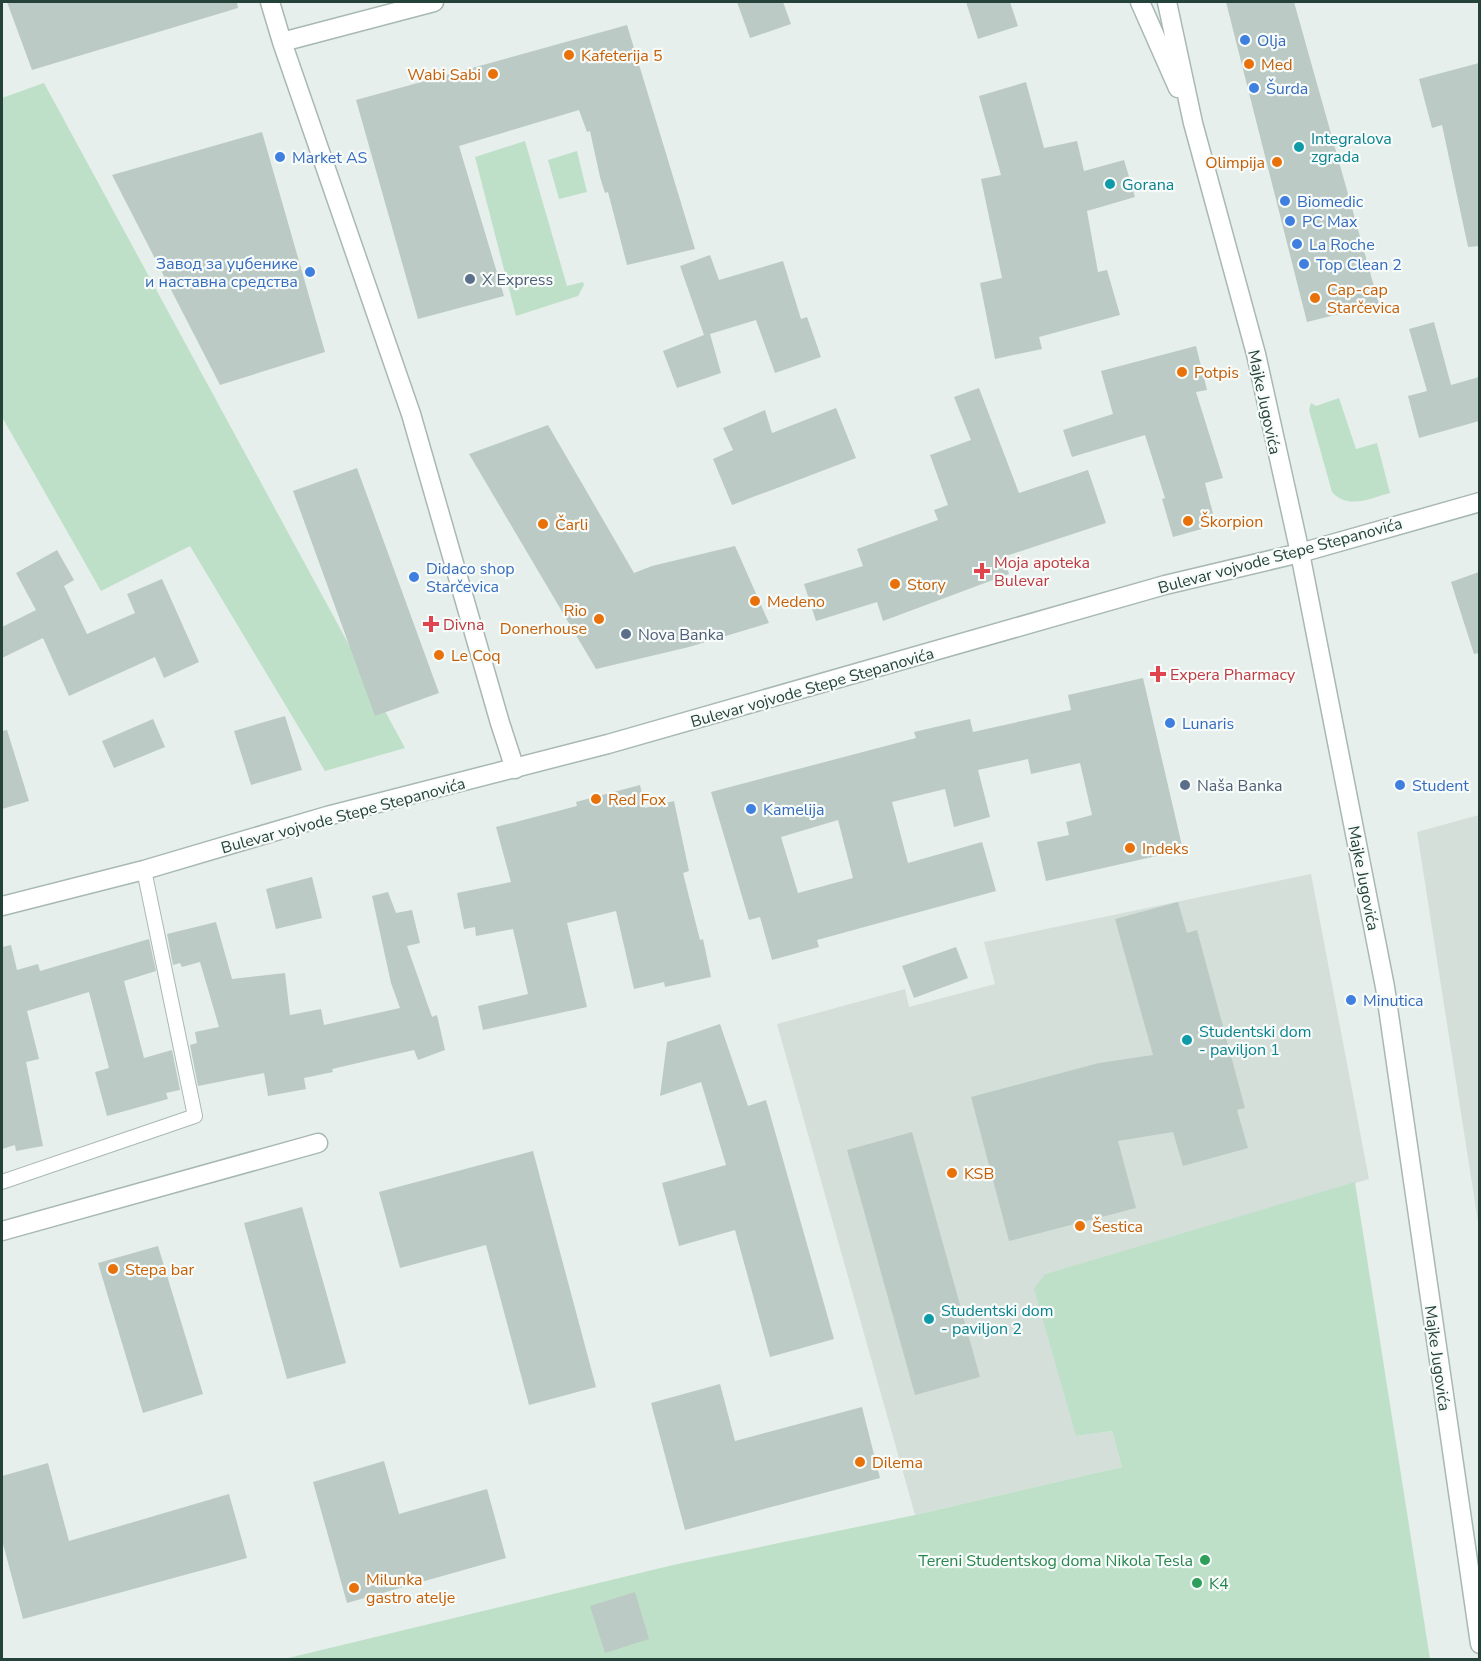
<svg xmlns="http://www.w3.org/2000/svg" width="1481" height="1661" font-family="'Nunito Sans',sans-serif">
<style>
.built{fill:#d4dfda}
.green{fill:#bfe0c8}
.building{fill:#bbcac4;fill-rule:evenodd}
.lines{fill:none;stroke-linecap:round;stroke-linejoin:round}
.service-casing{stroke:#a8b8b2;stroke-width:16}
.minor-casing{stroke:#a8b8b2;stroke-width:21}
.tertiary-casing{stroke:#a8b8b2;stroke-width:21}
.service{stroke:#fff;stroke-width:14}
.minor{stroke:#fff;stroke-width:18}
.tertiary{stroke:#fff;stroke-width:18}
.shop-dot{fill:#3f7fe0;stroke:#f7fbf9;stroke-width:2}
.food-dot{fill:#e8710a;stroke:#f7fbf9;stroke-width:2}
.culture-dot{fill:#0f9aa8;stroke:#f7fbf9;stroke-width:2}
.service-dot{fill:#5c6f8a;stroke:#f7fbf9;stroke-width:2}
.health-dot{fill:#e0444e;stroke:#f7fbf9;stroke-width:2}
.leisure-dot{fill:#2e9e5b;stroke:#f7fbf9;stroke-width:2}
.labels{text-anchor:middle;stroke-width:4.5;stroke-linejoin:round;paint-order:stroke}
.shop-label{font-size:16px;fill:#366cbe;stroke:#f7fbf9;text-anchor:start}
.food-label{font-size:16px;fill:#c56008;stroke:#f7fbf9;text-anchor:start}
.culture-label{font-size:16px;fill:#0d838f;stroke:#f7fbf9;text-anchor:start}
.service-label{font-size:16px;fill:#4e5e75;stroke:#f7fbf9;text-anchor:start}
.street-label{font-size:16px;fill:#24423a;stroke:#f7fbf9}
.health-label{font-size:16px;fill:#be3a42;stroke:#f7fbf9;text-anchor:start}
.leisure-label{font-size:16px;fill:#27864d;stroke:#f7fbf9;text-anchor:end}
</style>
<rect width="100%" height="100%" fill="#e6efeb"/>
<path class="built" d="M1479,815H1480L1479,1228L1417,832Z
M1311,874L1369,1179L1045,1274L1076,1436L1112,1431L1122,1467L915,1515L777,1024L905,989L909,1007L995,984L984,942Z"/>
<path class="green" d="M44,83L405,748L325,771L190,546L101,591L2,417V98Z
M525,141L567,286L583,282L584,285L578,296L516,316L475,157Z
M577,151L587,192L559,199L548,160Z
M1339,398L1356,449L1377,443L1390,493C1371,498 1348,510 1332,492L1309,410L1311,403L1316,406Z
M1355,1182L1430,1659L280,1660L673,1565L915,1515L1122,1467L1112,1431L1076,1436L1034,1289L1045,1274Z"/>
<path class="building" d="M7,2H237L238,8L32,70Z
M737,2H783L791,24L750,38Z
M966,2H1010L1018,26L978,39Z
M1226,2H1294L1379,304L1307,322Z
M627,25L695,249L627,265L608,192L605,193L600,177L590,131L587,132L579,110L459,146L504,296L418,319L356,100Z
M1479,63V246L1468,247L1442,125L1432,128L1419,79Z
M1026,82L1044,148L1077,141L1084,171L1124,160L1135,197L1087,211L1098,272L1107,270L1120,315L1039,337L1042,349L995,359L980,283L1002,278L981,179L1001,175L979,96Z
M262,132L325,352L220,385L112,175Z
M710,255L719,280L783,261L801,319L807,317L821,357L775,373L756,320L710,334L721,373L677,388L663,351L704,335L680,266Z
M1434,322L1451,385L1479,377V421L1419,438L1408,396L1427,391L1409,329Z
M1196,346L1207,390L1196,392L1223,478L1205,483L1216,525L1173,537L1162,499L1165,498L1145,435L1072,457L1063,430L1113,414L1101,371Z
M979,388L1019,493L1088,470L1106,523L1003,557L1009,574L883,621L877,602L816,621L804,584L863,566L857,549L938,520L934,510L948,505L930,455L971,440L954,397Z
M836,408L856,458L732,505L713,459L733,450L723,428L765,410L772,433Z
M548,425L634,573L652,566L735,546L769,623L689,647L596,669L469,454Z
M357,468L439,693L375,716L293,491Z
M57,550L74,580L64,586L87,634L135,613L127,594L162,579L199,662L164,678L155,657L69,696L43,638L2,658V627L36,610L16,573Z
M1479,572V653L1474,654L1451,582Z
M1143,678L1183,850L1046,881L1037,842L1069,835L1066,822L1092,815L1080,763L1031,774L1028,759L978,770L990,817L954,827L945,789L892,802L908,863L982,842L996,891L817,940L819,947L772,960L760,917L749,920L711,792L916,738L914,732L970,719L973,732L1071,710L1068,695ZM838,820L853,878L798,893L781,837Z
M285,716L302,770L251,785L234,731Z
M153,719L165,747L114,768L102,741Z
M7,730L29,801L2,809V731Z
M640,785L645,808L674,801L689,871L683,873L700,940L703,939L711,977L665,987L664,982L634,989L616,911L567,923L587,1007L483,1030L478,1006L528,994L513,929L476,936L475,927L464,929L457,893L511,882L496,827L577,806L576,802Z
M312,877L322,918L276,929L266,889Z
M388,892L396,913L412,910L420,943L407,946L432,1017L437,1015L445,1050L418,1060L414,1050L332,1069L333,1072L304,1078L306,1089L268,1096L264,1073L198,1086L190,1045L197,1043L195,1032L219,1027L200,962L182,967L180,963L173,965L167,934L216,922L232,979L285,973L290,1015L321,1009L324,1025L400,1008L391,983L372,896Z
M1178,902L1187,933L1197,930L1245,1108L1237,1110L1248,1148L1183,1166L1173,1132L1118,1141L1136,1208L1009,1241L971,1097L1099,1063L1153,1055L1115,919Z
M149,939L156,971L124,981L144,1058L172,1050L180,1090L166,1093L168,1099L107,1116L95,1072L109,1068L89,992L27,1011L39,1059L26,1062L43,1146L16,1151L15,1145L2,1149V947L11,945L17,970L38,964L40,971Z
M956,947L968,978L914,998L902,966Z
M720,1024L748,1106L766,1100L834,1339L770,1357L735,1230L679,1246L662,1183L726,1165L701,1082L660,1096L667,1042Z
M912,1132L980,1377L915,1395L847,1150Z
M533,1151L596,1387L529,1405L486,1245L400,1268L379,1192Z
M302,1207L346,1363L287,1379L244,1223Z
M158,1246L203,1394L143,1413L98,1263Z
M720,1384L735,1441L862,1407L880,1478L685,1530L651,1403Z
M384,1461L399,1514L487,1489L506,1558L347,1603L313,1482Z
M48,1463L69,1541L229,1494L247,1558L23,1619L2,1540V1476Z
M635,1592L649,1639L605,1653L590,1606Z"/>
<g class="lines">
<g class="service-casing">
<path id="service" d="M2,1182L195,1116L144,870"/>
</g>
<g class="minor-casing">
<path id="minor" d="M270,2L282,42L411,414L500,723L515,769
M282,42L434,2
M2,1231L318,1143"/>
</g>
<g class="tertiary-casing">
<path id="tertiary" d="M1140,2L1178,88
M1167,2L1193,123L1256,354L1300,553L1385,987L1480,1644
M2,906L144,870L327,816L608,744L1165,585L1300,553L1480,502"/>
</g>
<use href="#service" class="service"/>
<use href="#minor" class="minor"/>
<use href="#tertiary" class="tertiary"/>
</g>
<g class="shop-dot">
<circle cx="1245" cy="40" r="6"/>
<circle cx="1254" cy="88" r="6"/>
<circle cx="280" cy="157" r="6"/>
<circle cx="1285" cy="201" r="6"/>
<circle cx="1290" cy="221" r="6"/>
<circle cx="1297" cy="244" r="6"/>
<circle cx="1304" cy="264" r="6"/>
<circle cx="310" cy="272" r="6"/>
<circle cx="414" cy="577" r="6"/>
<circle cx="1170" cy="723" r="6"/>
<circle cx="1400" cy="785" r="6"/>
<circle cx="751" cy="809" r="6"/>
<circle cx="1351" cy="1000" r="6"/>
</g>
<g class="food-dot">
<circle cx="569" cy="55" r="6"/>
<circle cx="1249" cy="64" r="6"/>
<circle cx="493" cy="74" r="6"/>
<circle cx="1277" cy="162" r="6"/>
<circle cx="1315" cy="298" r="6"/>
<circle cx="1182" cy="372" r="6"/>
<circle cx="1188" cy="521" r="6"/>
<circle cx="543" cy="524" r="6"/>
<circle cx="895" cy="584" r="6"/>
<circle cx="755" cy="601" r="6"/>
<circle cx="599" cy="619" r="6"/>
<circle cx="439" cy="655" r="6"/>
<circle cx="596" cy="799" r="6"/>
<circle cx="1130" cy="848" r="6"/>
<circle cx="952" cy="1173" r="6"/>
<circle cx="1080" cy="1226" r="6"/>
<circle cx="113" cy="1269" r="6"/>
<circle cx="860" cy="1462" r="6"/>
<circle cx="354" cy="1588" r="6"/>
</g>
<g class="culture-dot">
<circle cx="1299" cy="147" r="6"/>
<circle cx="1110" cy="184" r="6"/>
<circle cx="1187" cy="1040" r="6"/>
<circle cx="929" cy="1319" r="6"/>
</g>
<g class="service-dot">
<circle cx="470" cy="279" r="6"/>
<circle cx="626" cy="634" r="6"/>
<circle cx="1185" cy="785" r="6"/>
</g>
<g class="health-dot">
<path d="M979 562h6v6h6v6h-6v6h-6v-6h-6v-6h6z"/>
<path d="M428 615h6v6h6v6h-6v6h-6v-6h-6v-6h6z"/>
<path d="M1155 665h6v6h6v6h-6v6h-6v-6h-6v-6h6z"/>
</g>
<g class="leisure-dot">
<circle cx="1205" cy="1560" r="6"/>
<circle cx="1197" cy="1583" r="6"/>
</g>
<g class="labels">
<g class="shop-label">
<text x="1257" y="46">Olja</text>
<text x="1266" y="94">Šurda</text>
<text x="292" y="163">Market AS</text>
<text x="1297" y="207">Biomedic</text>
<text x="1302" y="227">PC Max</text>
<text x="1309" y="250">La Roche</text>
<text x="298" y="269" text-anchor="end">Завод за уџбенике<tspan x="298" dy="18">и наставна средства</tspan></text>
<text x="1316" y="270">Top Clean 2</text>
<text x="426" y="574">Didaco shop<tspan x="426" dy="18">Starčevica</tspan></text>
<text x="1182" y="729">Lunaris</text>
<text x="1412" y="791">Student</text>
<text x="763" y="815">Kamelija</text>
<text x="1363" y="1006">Minutica</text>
</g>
<g class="food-label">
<text x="581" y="61">Kafeterija 5</text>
<text x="1261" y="70">Med</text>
<text x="481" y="80" text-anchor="end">Wabi Sabi</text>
<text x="1265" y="168" text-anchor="end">Olimpija</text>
<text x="1327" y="295">Cap-cap<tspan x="1327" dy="18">Starčevica</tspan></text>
<text x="1194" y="378">Potpis</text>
<text x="1200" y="527">Škorpion</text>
<text x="555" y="530">Čarli</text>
<text x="907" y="590">Story</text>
<text x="767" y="607">Medeno</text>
<text x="587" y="616" text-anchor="end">Rio<tspan x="587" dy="18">Donerhouse</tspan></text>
<text x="451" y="661">Le Coq</text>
<text x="608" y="805">Red Fox</text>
<text x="1142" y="854">Indeks</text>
<text x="964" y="1179">KSB</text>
<text x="1092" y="1232">Šestica</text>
<text x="125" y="1275">Stepa bar</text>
<text x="872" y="1468">Dilema</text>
<text x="366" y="1585">Milunka<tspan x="366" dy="18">gastro atelje</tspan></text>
</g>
<g class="culture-label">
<text x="1311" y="144">Integralova<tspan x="1311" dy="18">zgrada</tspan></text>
<text x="1122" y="190">Gorana</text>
<text x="1199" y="1037">Studentski dom<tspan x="1199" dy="18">- paviljon 1</tspan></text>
<text x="941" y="1316">Studentski dom<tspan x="941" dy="18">- paviljon 2</tspan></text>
</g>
<g class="service-label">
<text x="482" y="285">X Express</text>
<text x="638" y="640">Nova Banka</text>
<text x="1197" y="791">Naša Banka</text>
</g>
<g class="street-label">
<text transform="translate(1265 402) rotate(78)" y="6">Majke Jugovića</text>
<text transform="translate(1280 555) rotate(-15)" y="6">Bulevar vojvode Stepe Stepanovića</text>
<text transform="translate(812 687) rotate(-16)" y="6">Bulevar vojvode Stepe Stepanovića</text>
<text transform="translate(343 815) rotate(-15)" y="6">Bulevar vojvode Stepe Stepanovića</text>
<text transform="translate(1364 878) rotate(79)" y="6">Majke Jugovića</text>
<text transform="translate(1438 1358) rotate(82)" y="6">Majke Jugovića</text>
</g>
<g class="health-label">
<text x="994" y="568">Moja apoteka<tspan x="994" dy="18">Bulevar</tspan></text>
<text x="443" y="630">Divna</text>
<text x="1170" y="680">Expera Pharmacy</text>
</g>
<g class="leisure-label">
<text x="1193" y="1566">Tereni Studentskog doma Nikola Tesla</text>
<text x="1209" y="1589" text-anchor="start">K4</text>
</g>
</g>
<rect width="1481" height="1661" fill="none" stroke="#24423a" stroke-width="6"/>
</svg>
